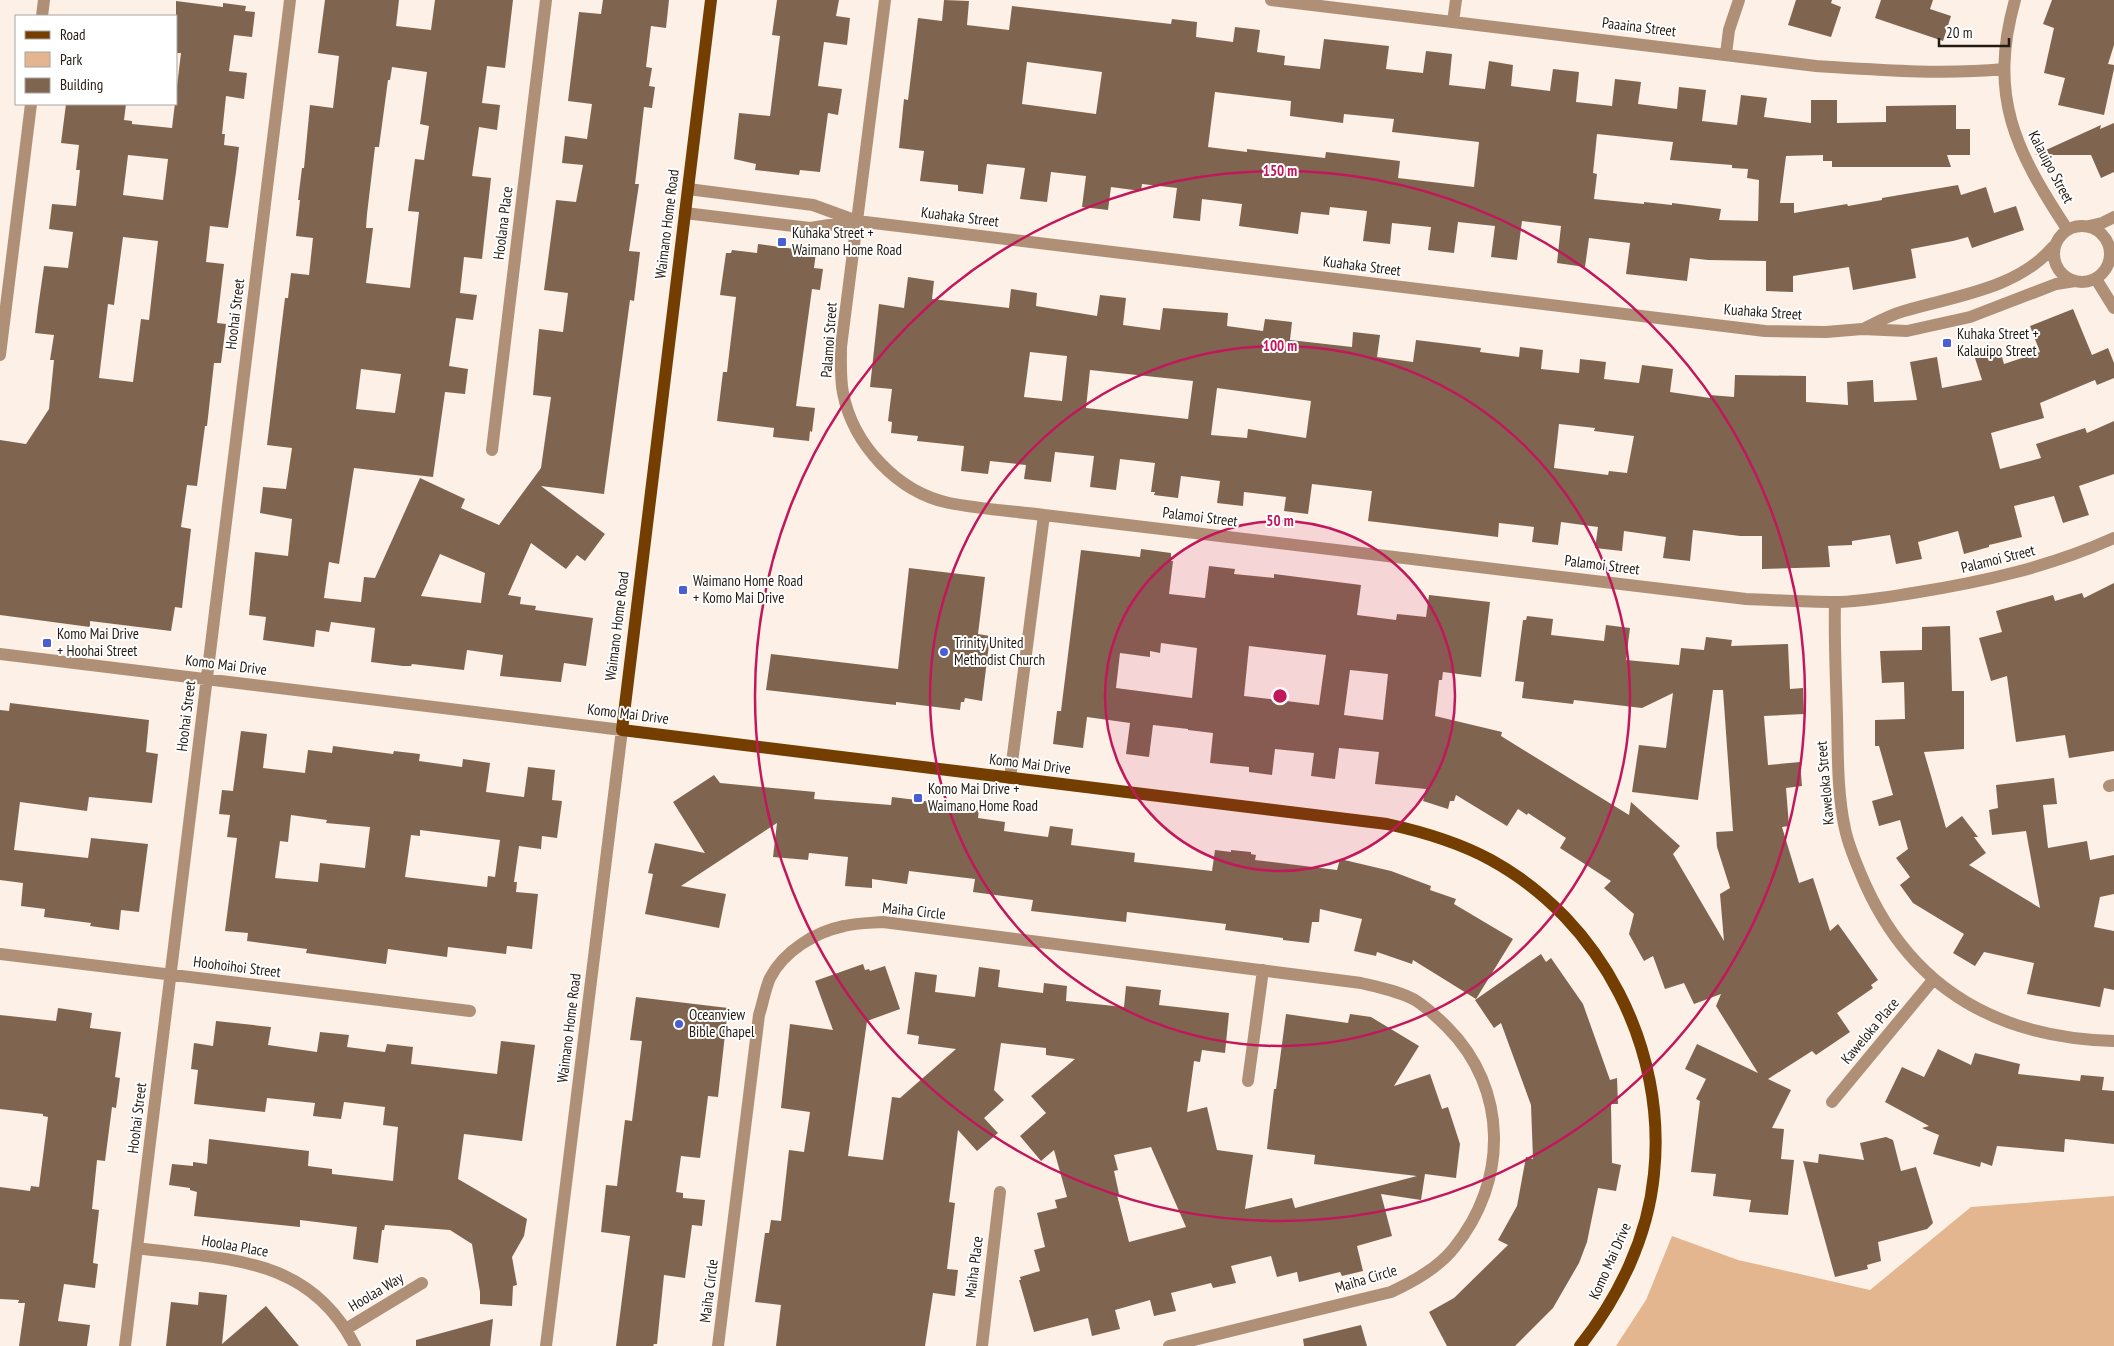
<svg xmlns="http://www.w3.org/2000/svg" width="2114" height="1346" font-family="'PT Sans Narrow',sans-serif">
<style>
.green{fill:#e4b690}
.building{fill:#7f6550;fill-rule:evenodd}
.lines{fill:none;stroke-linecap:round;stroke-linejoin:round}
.minor{stroke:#af9077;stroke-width:12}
.major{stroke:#733e00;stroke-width:12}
.ring{fill:none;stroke:#c2185b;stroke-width:2.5}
.poi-dot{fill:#485ed2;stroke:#fff;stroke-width:2}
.labels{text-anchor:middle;stroke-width:4;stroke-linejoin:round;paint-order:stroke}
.street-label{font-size:15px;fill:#251a11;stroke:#fff}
.poi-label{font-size:15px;fill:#251a11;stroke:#fff;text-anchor:start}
.centre{fill:#c2185b;stroke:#fff;stroke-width:2.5}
.ring-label{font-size:15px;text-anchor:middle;font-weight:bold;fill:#c2185b;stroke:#fff;stroke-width:4;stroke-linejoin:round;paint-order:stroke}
</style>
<rect width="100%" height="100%" fill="#fdf0e7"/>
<path class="green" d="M2114,1196V1346H1616L1646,1300L1672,1236L1738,1260L1870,1290L1971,1207Z"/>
<path class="building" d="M325,0H399L396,26L431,30L435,0H513L505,68L487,66L482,103L500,105L497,130L479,127L472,176L491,178L482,259L464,257L460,293L477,295L473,320L456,318L449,366L468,369L465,394L445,392L433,477L354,468L339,564L329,562L324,598L361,602L364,577L375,578L420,478L465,499L461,508L499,525L541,468L551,397L533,395L539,329L563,332L568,293L544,290L556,200L576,202L583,165L562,163L565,136L587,139L592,104L568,101L579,12L601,14L603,0H669L666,28L651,26L646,67L652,68L649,86L655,87L652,108L644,107L635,184H639L629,251L640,252L634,301L630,300L604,494L541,486L605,534L585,561L577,555L566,569L531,543L508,595L521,597L520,604L536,606L535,610L593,618L586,666L564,663L561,682L500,676L503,655L467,650L464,670L412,664L411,666H403L371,662L375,628L331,622L329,632L316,630L314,647L263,640L266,617L249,615L255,552L288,556L292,519L260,513L263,487L286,489L292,448L267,445L285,298H288L291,273L309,275L313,238L296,236L300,200H298L302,168H304L310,105L333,108L339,56L318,53ZM392,67L427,72L420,124L429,126L424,160L415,159L408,211L419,212L410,288L366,283L373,228H366L367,214L375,147H379L388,80H390ZM361,369L401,374L395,413L356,409ZM440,554L485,573L481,603L421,596Z
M777,0H839L836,16L850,18L847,45L824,42L818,86L842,89L838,115L828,113L820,172L800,170L799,175L755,170L756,164L734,159L739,113L770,116L780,36L772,35Z
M944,0L969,1L967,25L1009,30L1012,6L1171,24L1172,19L1197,22L1196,37L1233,42L1235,27L1260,30L1257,52L1285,56L1284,65L1320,69L1324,39L1389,46L1386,69L1423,73L1426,51L1452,54L1449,85L1485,89L1489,61L1513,65L1511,86L1550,91L1553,69L1579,72L1576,102L1612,106L1615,79L1641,82L1638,104L1677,109L1679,87L1706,90L1702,121L1737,125L1741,95L1767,98L1764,117L1811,123V100H1837V123L1886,122V106L1956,105V129H1970V155H1947L1951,167H1832V161H1823V155L1786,156L1780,203H1794V213L1847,204L1848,206L1882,200V198L1958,185L1961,195L1986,187L1994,213L2016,206L2024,230L1972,248L1968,237L1953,241L1911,249L1916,278L1853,290L1849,267L1793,276V292L1766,291V261L1708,260L1690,258L1687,281L1626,274L1630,243L1589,238L1585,267L1557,263L1561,226L1522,221L1517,260L1491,257L1495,226L1458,222L1454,253L1428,250L1431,227L1392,223L1390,244L1363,241L1367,211L1330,207L1329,215L1301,212L1298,234L1239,226L1242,204L1202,199L1200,221L1173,218L1177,188L1142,184L1141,191L1111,187L1108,210L1082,207L1086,176L1051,172L1047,202L1020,199L1025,168L987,164L983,194L958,191V185L920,181L924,151L899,148L904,99L908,100L918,18L942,21ZM1027,62L1102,72L1096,114L1022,104ZM1215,92L1291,101L1290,116L1343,123L1344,114L1394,119L1392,132L1479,142L1474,187L1398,178L1400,161L1326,152L1325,158L1247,149V152L1208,147ZM1597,134L1673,142L1670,160L1732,165V168L1748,169L1747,178L1759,180L1758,221L1719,220L1721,209L1672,203V205L1644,202V204L1594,199L1597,174L1593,173Z
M1796,0H1832L1831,3L1841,7L1831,37L1788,25Z
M1881,0H1933L1930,9L1951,16L1943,41L1875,18Z
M2052,0H2114V45L2108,64L2114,65V69L2104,115L2058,105L2065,78L2044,73L2054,28L2043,24Z
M176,1L223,7V3L246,6L245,11L255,12L252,37L234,35L229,71L247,73L244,99L226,96L222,134H225L224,145L239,147L236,172L228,228L210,226L206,262L224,264L217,323L226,324L221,363H214L207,426H205L197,486L187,485L181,527L191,529L182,608L175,607L171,631L90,621V627L0,615V440L26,444L49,409L54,360H50L54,335L35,333L38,308L44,266L68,268L73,232L49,229L52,204L76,206L80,170H76L79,145L61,143L66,104H126L124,120L132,121V124L172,128L181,53H176ZM128,155L168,159L163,200L123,195ZM123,237L158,241L149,320L141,319L133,382L99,378L108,304L114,305Z
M2114,123V172L2101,178L2091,155H2035L2101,125L2100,129Z
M758,244L816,252L814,268L823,269L820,290L812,289L796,406L815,408L812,432L810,431L809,441L773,437L774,428L717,421L723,372H727L736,297L720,295L726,253H731L732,250L757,253Z
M908,277L934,281L932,299L1009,308L1011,289L1037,293L1036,306L1097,316L1100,295L1126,298L1123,325L1160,330L1163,308L1228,313L1227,326L1263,331L1265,319L1292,322L1290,340L1352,347L1353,332L1380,335L1377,357L1413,362L1416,340L1481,348L1480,352L1519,357L1520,347L1543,350L1541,369L1579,373L1580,359L1606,362L1604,379L1639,383L1642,365L1673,369L1670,392L1710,398V395L1734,397L1735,375L1806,376V402L1848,405L1847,382L1873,380L1874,402L1917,400L1910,362L1937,357L1942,388L1982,380L1975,358L2000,350L2004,364L2040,352L2030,326L2073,309L2092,355L2108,348L2114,363V378L2097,385L2095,380L2040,403L2044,418L1991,433L2000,469L2041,458L2036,444L2085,428L2087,433L2114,421V474L2079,486L2089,515L2063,523L2054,496L2014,506L2022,537L1989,545V547L1964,554L1958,531L1918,542L1922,559L1896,564L1890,535L1852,541V545L1828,546L1830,567L1762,569V536H1740L1693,530L1690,561L1663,558L1666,537L1624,531L1622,551L1595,548L1598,527L1561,522L1558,545L1532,542L1534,527L1499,523L1498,537L1368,521L1372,491L1312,484L1308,514L1284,511L1286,497L1244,492L1243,506L1217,503L1220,481L1181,476L1178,498L1154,495L1155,492H1151L1155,463L1120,459L1116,490L1090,487L1094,456L1055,452L1051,482L1024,479L1026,465L990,461L988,474L961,471L964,446L917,441L918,436L891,433L892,422L888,421L892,389L870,387L879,304L904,308ZM1030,352L1067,356L1062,401L1024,397ZM1090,370L1193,381L1188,419L1086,408ZM1217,388L1311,401L1306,438L1248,429L1247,438L1211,435ZM1559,424L1595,428L1594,431L1634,436L1627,473L1609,471L1608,475L1554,468Z
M1141,549L1171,553V561H1173L1169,594L1205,598L1209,566L1235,569L1234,574L1274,578V574L1361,585L1357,615L1396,620L1397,614L1426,617L1429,595L1490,602L1481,677L1443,672L1442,680H1439L1435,716L1502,732L1501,736L1629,815L1631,802L1680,846L1673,854L1724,941L1720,894L1730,888L1717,847L1716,832L1733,831L1723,690H1713L1698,800L1632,792L1639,745L1666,748L1673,693L1642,708L1574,700L1573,704L1522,698L1524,682L1515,681L1523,620H1526L1527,616L1553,619L1551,635L1604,641L1606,625L1630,628L1626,660L1679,665L1681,648L1704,650L1706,637L1732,640L1731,646L1788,644L1790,689L1803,688L1804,714L1764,716L1768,765L1800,762L1802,786L1786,788L1789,826L1782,827L1799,883L1813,878L1830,931L1838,924L1878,980L1871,985L1873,988L1837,1013L1850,1032L1816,1055L1812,1051L1768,1079L1791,1090L1772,1128L1784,1129L1781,1159L1794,1160L1788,1215L1749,1212L1751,1200L1713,1196L1716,1174L1691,1172L1700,1101L1696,1099L1706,1079L1685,1069L1697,1044L1758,1073L1716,1006L1721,994L1694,1004L1684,983L1665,989L1653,956L1644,961L1629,934L1634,914L1604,888L1611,881L1560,848L1566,838L1528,813L1527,815L1518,809L1507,826L1456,795L1454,801H1450L1448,809L1423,801L1426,789L1375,784L1379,752L1339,748L1335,779L1311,776L1314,753L1275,749L1272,775L1249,772V767L1210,763L1213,733L1188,730V729L1153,725L1149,757L1126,754L1130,723L1087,717L1083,748L1053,744L1057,711H1061L1081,550L1140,557ZM1161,643L1197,648L1192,698L1116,688L1120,653L1150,657V651L1160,653ZM1249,646L1326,655L1319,705L1244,696ZM1350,670L1388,674L1383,720L1344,715Z
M909,568L985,577L978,634L990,636L982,701L965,698L964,702H961L960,710L896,702V705L766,690L771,654L898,669Z
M2114,583V751L2069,758L2065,735L2016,742L2007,676L1991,681L1979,638L2002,632L1996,611L2053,595L2055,601L2082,593L2084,598Z
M1950,626L1952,691H1964V749L1924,752L1946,828L1962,816L1978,837H1974L1986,853L1969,865L2040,908L2026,831L1992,835L1989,810L1998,808L1996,785L2054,778L2057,804L2043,805L2048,848L2087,841L2090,860L2114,855V894L2100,897L2094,927L2114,931V990L2104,988L2100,1007L2027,994L2034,963L1984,952L1975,966L1953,953L1964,934L1913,903L1900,885L1910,877L1896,858L1908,849L1900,820L1879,826L1872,801L1893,795L1879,746H1875V720L1905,719L1904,682L1882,683L1880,651L1922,650V627Z
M10,703L149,720L146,752L158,754L152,803L89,797L87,811L20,802L14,850L88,858L91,838L148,844L139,912L121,910L119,930L90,926L91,923L44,917L45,909L21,906L23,883L0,880V710L9,711Z
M241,731L267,734L263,768L305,773L308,750L332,753L333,746L393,754L394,751L420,754L419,761L462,767L463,759L490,763L486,792L524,797L528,767L555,770L552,800L562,801L557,838L542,836L541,849L519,846L514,882H517L516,892L538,894L532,949L507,946L506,954L448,947L447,957L388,949L386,964L306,953L307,949L247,941L248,933L225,931L237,838L227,837L230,815L219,814L222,790L233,791ZM291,815L327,820L326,823L370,827L365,868L320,863L318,882L275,878L280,841L288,842ZM420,830L500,840L495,877L488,876L487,887L405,877L411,835L420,836Z
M714,775L720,783L815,792L814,799L891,805L892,797L949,804V806L979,810L978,818L1005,822L1004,831L1048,837L1050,826L1073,829L1071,845L1135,853L1134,862L1212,871L1215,850L1231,852V850L1251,852V854L1256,855L1255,860L1337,870L1340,859L1391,871L1431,886L1430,890L1456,899L1454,904L1513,939L1476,999L1413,960L1412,964L1377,952L1376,956L1354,951L1362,919L1320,909L1319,922H1312L1309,943L1283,940V938L1225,930L1226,924L1127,912L1126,922L1031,911L1033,900L973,892L975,879L909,871L907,884L872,879V888L845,886L848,857L809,853L808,860L773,857L777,823L681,886L726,894L719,928L645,914L653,874L648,873L655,843L705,853L673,802Z
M1541,954L1546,962L1551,958L1583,1004L1610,1080L1617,1078L1618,1104H1611L1612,1163L1621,1165L1616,1191L1598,1188L1587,1242L1579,1263L1553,1308L1515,1346H1447L1429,1312L1454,1298L1508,1245L1498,1240L1517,1206L1526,1157L1533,1159L1531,1105L1501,1023L1494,1028L1475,1000Z
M863,964L865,970L869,969L870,971L885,966L900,1009L867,1021L848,1156L883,1160L892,1097L900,1098L956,1049L918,1044L919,1036L907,1034L915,972L937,975L935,992L975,997L979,967L1000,970L998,987L1043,993L1044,983L1067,986L1066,1001L1124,1007L1126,986L1161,990L1159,1005L1229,1013L1225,1053L1202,1050L1200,1062L1194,1061L1187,1112L1207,1107L1217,1150L1253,1155L1245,1209L1292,1198L1295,1208L1417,1176L1314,1164L1315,1155L1267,1149L1274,1089H1276L1286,1014L1348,1023L1350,1014L1371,1017L1419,1046L1394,1086L1430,1074L1442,1109L1448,1107L1460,1144L1456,1178L1425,1174L1421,1200L1381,1194L1392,1236L1357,1246L1363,1271L1342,1276L1340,1272L1299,1282L1297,1272L1277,1277L1271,1256L1231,1266L1236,1283L1213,1288L1211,1283L1171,1293L1176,1311L1154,1316L1150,1300L1115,1310L1120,1329L1092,1336L1088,1318L1034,1332L1019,1280H1021L1020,1277L1040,1271L1034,1250L1045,1247L1037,1213L1057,1208L1055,1200L1067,1197L1054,1150L1041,1161L1020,1136L1046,1113L1031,1096L1075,1059L1046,1055V1048L1001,1043L994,1090L1004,1100L984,1118L998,1133L977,1151L958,1130L949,1202L955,1203L947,1269L958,1270L955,1296L933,1293L925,1346H776L781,1305L755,1302L765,1233H769L771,1220L781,1221L789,1150L804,1152L810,1112L781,1108L790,1024L833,1030L815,981ZM1151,1147L1186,1227L1129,1242L1117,1195L1119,1194L1114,1171L1118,1170L1114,1155Z
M636,997L728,1008L718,1097L708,1096L700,1158L681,1156L676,1192L683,1193V1198L705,1200L702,1226L692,1225L685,1278L664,1275L657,1344H654L653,1346H616L630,1236L601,1232L606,1185L617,1186L625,1120L632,1121L642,1041L630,1040Z
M58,1008L92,1013L90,1028L121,1032L115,1077L120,1078L116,1108L112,1107L105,1161L97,1160L92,1209L99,1210L93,1263L98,1264L95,1288L64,1284L58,1321L90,1325L87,1346H19L25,1303H18L19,1300L0,1299V1187L30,1191L31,1186L39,1187L48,1117L43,1116V1114L0,1109V1015L56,1021Z
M216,1021L271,1027L268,1045L317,1052L320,1032L349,1035L347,1047L385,1052L387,1044L413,1047L411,1064L497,1074L501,1041L535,1045L522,1141L464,1134L458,1179L527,1219L524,1236L512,1257L517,1285L513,1286L512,1306L480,1304V1292L472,1244L450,1230L385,1225L384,1230H382L378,1263L353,1259L357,1227L300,1220V1227L194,1216L197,1192L190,1190V1188L169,1185L172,1164L193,1166V1162L207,1164L209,1139L309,1151L308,1166L332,1169V1174L393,1181L398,1127L383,1125L385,1107L344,1102L341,1119L313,1116L315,1103L267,1098L265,1112L194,1104L198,1070L191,1069L194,1043L213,1046Z
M1938,1049L1971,1065L1975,1053L2020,1064L2018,1074L2080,1081L2081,1075L2104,1077L2102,1090L2114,1091V1144L2065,1139L2064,1152L1997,1146L1992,1166L1981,1162L1980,1167L1933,1154L1939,1135L1922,1128L1929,1126L1885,1102L1902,1067L1924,1077Z
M1886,1137L1893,1140L1901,1171L1916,1167L1933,1223L1927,1229L1878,1242L1881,1261L1867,1265L1868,1269L1835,1277L1803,1161L1818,1163L1819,1154L1864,1160L1860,1143Z
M199,1292L227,1295L222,1344L266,1306L299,1346H166L171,1302L198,1305Z
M493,1319L490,1346H416V1340Z
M1361,1325L1367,1346H1304L1303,1339Z"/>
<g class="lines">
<path class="minor" d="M885,0L841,347C841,362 840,377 843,393C853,444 897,492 949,503C980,509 1012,511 1044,515L1746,599C1775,600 1805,602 1834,602C1860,602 1887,597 1913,593C1982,582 2050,567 2114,538
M1271,0L1816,66C1879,70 1941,75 2004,69
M2015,0C1988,96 2015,150 2067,229
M42,16L44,0
M1453,22L1456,0
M1726,54L1729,30L1739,0
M688,189L813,205L857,221L1765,331L1826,332L1862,329L1907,331L1970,317L2056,284L2075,281
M685,213L810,228L855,221
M2054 254a28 28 0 1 1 56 0a28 28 0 1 1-56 0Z
M2089,226L2102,223L2114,217
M2096,279L2114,308
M1865,328C1877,322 1890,315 1904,311C1955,296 2017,289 2053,247
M0,355L31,104
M492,450L546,0
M1835,602C1834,640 1836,678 1837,716C1838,753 1837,792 1845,829C1849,848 1858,868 1866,886C1914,991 2001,1038 2114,1041
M0,654L622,730L546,1346
M1010,778L1044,515
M2109,786L2114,785
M0,954L470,1011
M1248,1081L1263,970
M1832,1102L1933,980
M137,1248C226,1260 309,1255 355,1346
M346,1329L422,1283
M125,1346L290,0
M718,1346L759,1015C763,1003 765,989 770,978C784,951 815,932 844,926C857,923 870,923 883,922L1361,983C1378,987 1399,991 1415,1000C1426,1007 1438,1018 1447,1027C1509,1089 1508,1182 1454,1248C1438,1268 1414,1281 1391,1292L1169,1346
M982,1346L1000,1192"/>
<path class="major" d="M711,0L622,730L1387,824C1424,832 1458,842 1491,860C1602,921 1667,1049 1654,1174C1648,1237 1619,1297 1580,1346"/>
</g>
<circle cx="1280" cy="696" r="175" fill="#c2185b" fill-opacity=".12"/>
<g class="ring">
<circle cx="1280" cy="696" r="175"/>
<circle cx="1280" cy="696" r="350"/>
<circle cx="1280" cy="696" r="525"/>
</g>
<g class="poi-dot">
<rect x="777" y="237" width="10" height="10" rx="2.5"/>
<rect x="1942" y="338" width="10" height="10" rx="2.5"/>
<rect x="678" y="585" width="10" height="10" rx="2.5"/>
<rect x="42" y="638" width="10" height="10" rx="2.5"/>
<circle cx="944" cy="652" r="5"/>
<rect x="913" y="793" width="10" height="10" rx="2.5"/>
<circle cx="679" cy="1024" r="5"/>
</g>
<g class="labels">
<g class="street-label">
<text transform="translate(1639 27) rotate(7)" y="5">Paaaina Street</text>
<text transform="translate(2051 167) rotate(62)" y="5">Kalauipo Street</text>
<text transform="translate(960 217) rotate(7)" y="5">Kuahaka Street</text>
<text transform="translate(503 223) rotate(-83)" y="5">Hoolana Place</text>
<text transform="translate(667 224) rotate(-83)" y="5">Waimano Home Road</text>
<text transform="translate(1362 266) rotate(7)" y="5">Kuahaka Street</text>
<text transform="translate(1763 312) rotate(4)" y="5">Kuahaka Street</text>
<text transform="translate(235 314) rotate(-83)" y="5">Hoohai Street</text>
<text transform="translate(829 340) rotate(-86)" y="5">Palamoi Street</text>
<text transform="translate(1200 517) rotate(7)" y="5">Palamoi Street</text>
<text transform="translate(1998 559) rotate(-14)" y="5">Palamoi Street</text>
<text transform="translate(1602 565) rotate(7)" y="5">Palamoi Street</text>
<text transform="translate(617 626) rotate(-83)" y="5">Waimano Home Road</text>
<text transform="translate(226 665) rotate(7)" y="5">Komo Mai Drive</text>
<text transform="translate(628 714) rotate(7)" y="5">Komo Mai Drive</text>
<text transform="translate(186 716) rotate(-83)" y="5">Hoohai Street</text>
<text transform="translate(1030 764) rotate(7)" y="5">Komo Mai Drive</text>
<text transform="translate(1825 783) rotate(-95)" y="5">Kaweloka Street</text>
<text transform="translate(914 911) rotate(6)" y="5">Maiha Circle</text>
<text transform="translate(237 967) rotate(7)" y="5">Hoohoihoi Street</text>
<text transform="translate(569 1028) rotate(-83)" y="5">Waimano Home Road</text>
<text transform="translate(1870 1031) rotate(-50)" y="5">Kaweloka Place</text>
<text transform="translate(137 1118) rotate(-83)" y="5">Hoohai Street</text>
<text transform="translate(235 1246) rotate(10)" y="5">Hoolaa Place</text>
<text transform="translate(1610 1261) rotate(-66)" y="5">Komo Mai Drive</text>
<text transform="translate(974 1267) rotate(-83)" y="5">Maiha Place</text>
<text transform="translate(1366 1279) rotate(-17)" y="5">Maiha Circle</text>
<text transform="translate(709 1291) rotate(-83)" y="5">Maiha Circle</text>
<text transform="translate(376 1292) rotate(-31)" y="5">Hoolaa Way</text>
</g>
<g class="poi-label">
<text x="792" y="238">Kuhaka Street +<tspan x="792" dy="17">Waimano Home Road</tspan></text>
<text x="1957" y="339">Kuhaka Street +<tspan x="1957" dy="17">Kalauipo Street</tspan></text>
<text x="693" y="586">Waimano Home Road<tspan x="693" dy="17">+ Komo Mai Drive</tspan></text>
<text x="57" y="639">Komo Mai Drive<tspan x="57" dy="17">+ Hoohai Street</tspan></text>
<text x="954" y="648">Trinity United<tspan x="954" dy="17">Methodist Church</tspan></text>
<text x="928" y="794">Komo Mai Drive +<tspan x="928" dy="17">Waimano Home Road</tspan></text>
<text x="689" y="1020">Oceanview<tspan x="689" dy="17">Bible Chapel</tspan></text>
</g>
</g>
<circle cx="1280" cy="696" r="8" class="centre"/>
<g class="ring-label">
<text x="1280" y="176">150 m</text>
<text x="1280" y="351">100 m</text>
<text x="1280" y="526">50 m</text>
</g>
<rect x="15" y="15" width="162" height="90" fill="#ffffff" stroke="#a8a3a0"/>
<rect x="25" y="31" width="25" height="8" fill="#733e00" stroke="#a8a3a0"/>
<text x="60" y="40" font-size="15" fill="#251a11">Road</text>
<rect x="25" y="52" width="25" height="15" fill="#e4b690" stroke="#a8a3a0"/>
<text x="60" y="65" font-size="15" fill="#251a11">Park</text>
<rect x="25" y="78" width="25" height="15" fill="#7f6550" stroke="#a8a3a0"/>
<text x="60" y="90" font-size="15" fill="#251a11">Building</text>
<path d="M1939 38v8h70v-8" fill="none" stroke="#251a11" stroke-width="2.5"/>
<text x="1946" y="38" font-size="15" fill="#251a11" stroke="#ffffff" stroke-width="4" paint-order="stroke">20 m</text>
</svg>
